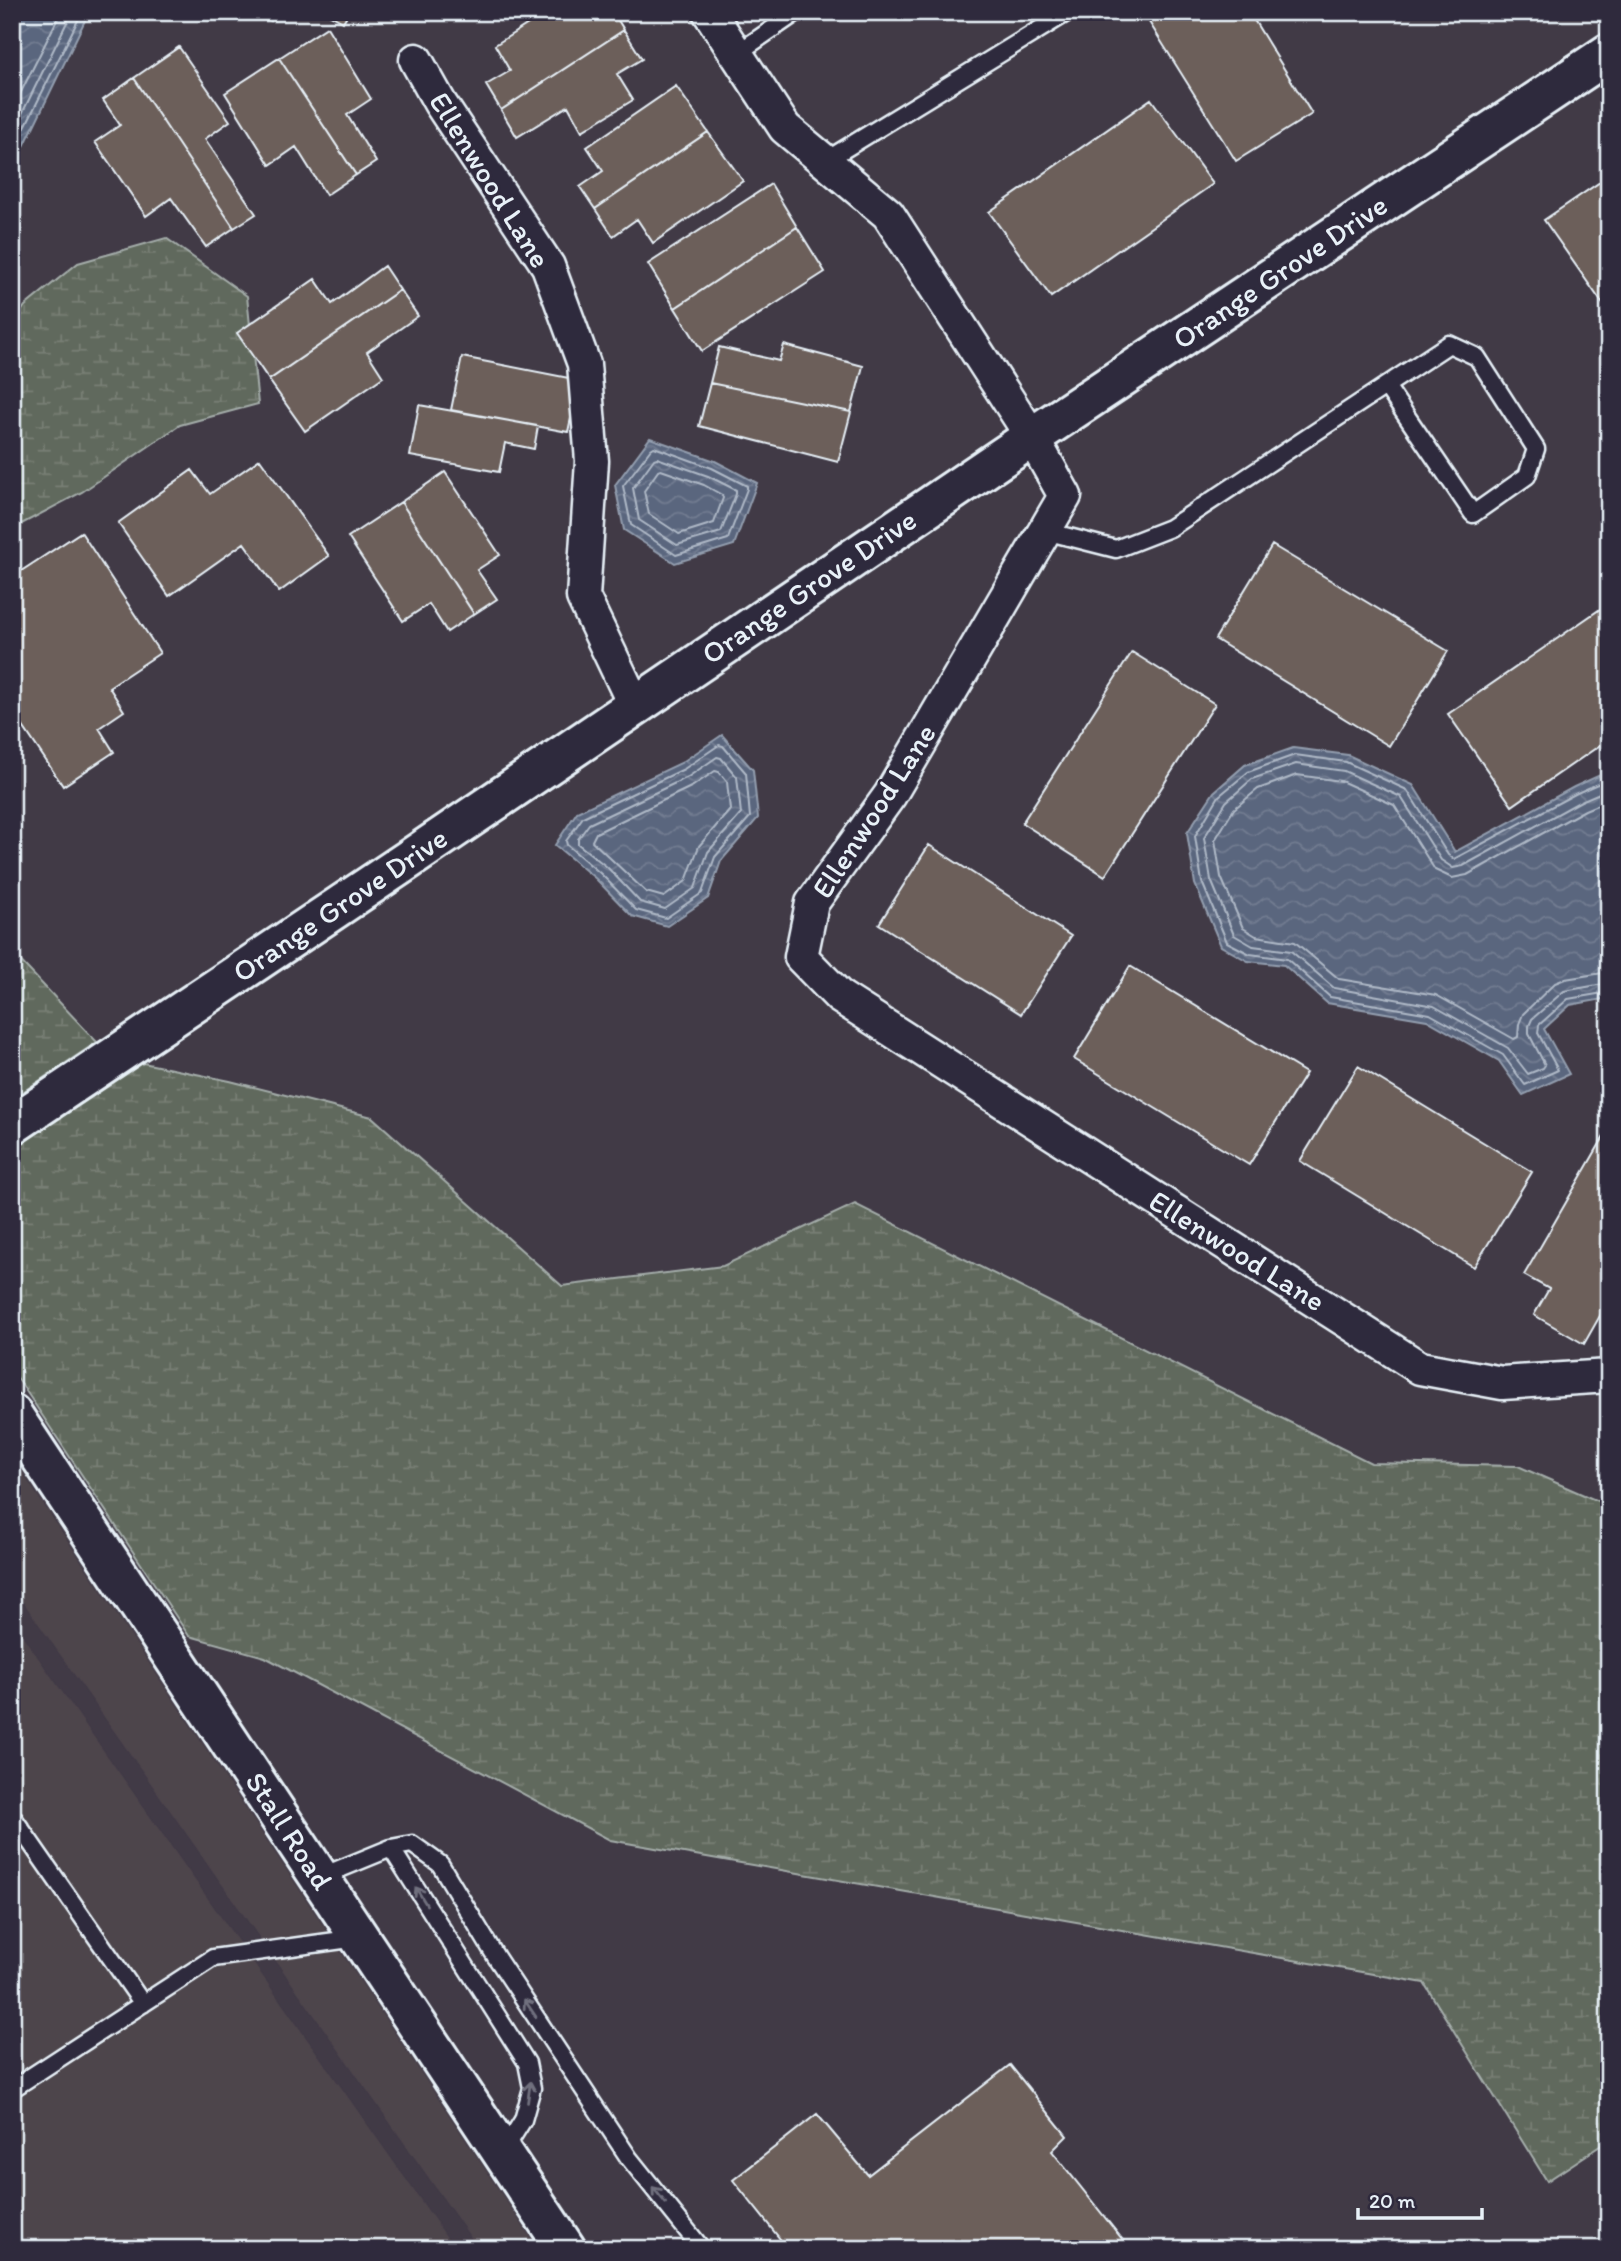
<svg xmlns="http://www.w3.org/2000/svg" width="1621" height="2261" font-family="Itim,sans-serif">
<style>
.built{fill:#4e454c}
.wetland{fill:url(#wetland-marsh);stroke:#a4adaa;stroke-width:2}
.water{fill:url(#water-waves);stroke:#939eaf;stroke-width:2}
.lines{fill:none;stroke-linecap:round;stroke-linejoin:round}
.shore{stroke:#afb9c7;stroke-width:2}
.building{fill:#6c5f5a;stroke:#e8f1f8;stroke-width:2}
.service-casing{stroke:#e8f1f8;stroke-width:21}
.minor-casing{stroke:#e8f1f8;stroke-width:37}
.tertiary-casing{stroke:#e8f1f8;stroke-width:44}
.service{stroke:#2f2a3d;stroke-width:16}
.minor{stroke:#2f2a3d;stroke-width:32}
.tertiary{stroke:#2f2a3d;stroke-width:38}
.oneway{stroke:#70707e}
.labels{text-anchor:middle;stroke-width:5;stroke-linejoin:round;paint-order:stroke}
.street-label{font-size:30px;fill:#e8f1f8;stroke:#2f2a3d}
</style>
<defs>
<pattern id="wetland-marsh" width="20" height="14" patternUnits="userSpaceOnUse" patternTransform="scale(1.75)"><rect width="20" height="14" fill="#61695d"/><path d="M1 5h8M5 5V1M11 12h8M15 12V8" fill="none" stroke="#787f75"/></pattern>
<pattern id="water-waves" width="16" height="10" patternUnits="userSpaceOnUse" patternTransform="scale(1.75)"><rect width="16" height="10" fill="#5a667e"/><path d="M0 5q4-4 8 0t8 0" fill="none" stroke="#727c91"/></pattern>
</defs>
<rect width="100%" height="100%" fill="#413a46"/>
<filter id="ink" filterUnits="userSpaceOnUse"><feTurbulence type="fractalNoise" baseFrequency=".0143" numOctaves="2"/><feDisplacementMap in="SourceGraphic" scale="14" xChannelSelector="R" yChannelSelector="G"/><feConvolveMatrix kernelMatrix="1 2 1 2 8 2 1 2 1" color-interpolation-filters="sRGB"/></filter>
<g filter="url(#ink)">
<path class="built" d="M12,1457L538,2249H479L12,1586Z
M12,1621L455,2249H12Z"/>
<path class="wetland" d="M166,238L247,296L258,404L180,425L82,492L12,529V324L25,306L78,263Z
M12,952L97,1042L12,1099Z
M143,1063L230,1081L372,1117L562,1286L723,1266L855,1204L1371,1463L1518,1466L1609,1506V2140L1547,2181L1424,1983L610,1840L265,1657L189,1636L12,1370V1150Z"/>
<path class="water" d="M12,12H89L12,171Z
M650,438L715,461L757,483L734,545L675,563L624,530L615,485Z
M722,735L753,770L758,818L721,861L708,898L667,926L632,916L596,879L555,845L577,812L681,763Z
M1293,748L1348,755L1413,785L1455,852L1574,787L1609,771V998L1570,1005L1544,1029L1569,1074L1523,1095L1499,1061L1427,1020L1327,1003L1284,965L1248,961L1221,946L1195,884L1187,833L1214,792L1245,765Z"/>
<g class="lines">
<path class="shore" d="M12,110L61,12
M12,134L72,12
M12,153L82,12
M654,447L712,468L747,486V489L728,539L676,555L631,525L623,486L651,449Z
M657,458L708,476L736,490V494L721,532L677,545L639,520L633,488L654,459Z
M661,470L704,485L722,495L723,498L714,523L679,534L649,514L644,491L658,471Z
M719,745L723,746L746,773L750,817L715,857L702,893L666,918L636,910L601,874L567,845L566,841L583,817L684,769Z
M717,757L721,758L737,777L741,814L708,852L695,888L665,909L640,902L607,867L578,844V839L589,824L688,777Z
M715,771L719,772L727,782L730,810L699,846L686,881L664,897L646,892L592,841L596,833L693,786Z
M1609,779L1577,793L1454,859L1448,855L1407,790L1346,762L1295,755L1248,772L1219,796L1195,836L1202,882L1227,942L1250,954L1287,959L1330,997L1430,1014L1503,1055L1525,1085L1558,1070L1538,1033L1539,1025L1568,999L1609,992
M1609,789L1581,801L1463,866L1453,868L1441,860L1401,797L1344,771L1296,764L1252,779L1226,802L1204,838L1211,880L1234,935L1253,946L1291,951L1334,988L1434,1006L1508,1048L1528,1074L1543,1068L1545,1065L1529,1034V1026L1532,1019L1564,991L1609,983
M1609,800L1585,810L1467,875L1452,878L1435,870L1394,805L1341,781L1297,775L1258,789L1234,809L1215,840L1221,877L1243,928L1256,936L1295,942L1339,979L1436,995L1514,1039L1518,1037L1519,1024L1523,1014L1555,983L1565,979L1609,972"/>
</g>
<path class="building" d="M255,12H276L271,21Z
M325,12H349L343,22Z
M547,12H613L624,30L501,110L486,85L510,71L495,45Z
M1146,12H1249L1312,114L1236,161L1144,14Z
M327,27L371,99L347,115L376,162L356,175L279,58Z
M624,30L642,59L617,74L633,100L582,131L568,106L517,137L501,110Z
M179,47L230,121L205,139L256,214L234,228L134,78Z
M279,58L356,175L326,195L296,147L270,165L225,93Z
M134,78L234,228L206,247L171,198L146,216L95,142L120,125L103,100Z
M676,86L708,132L595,209L580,187L603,171L587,147Z
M1151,99L1213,184L1051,297L989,212Z
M708,132L743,181L653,243L637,219L613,236L595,209Z
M1609,176V309L1607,310L1544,220Z
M771,184L797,227L675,308L648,264Z
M797,227L825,272L702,351L675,308Z
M384,266L400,290L269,380L237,333L315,279L332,304Z
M400,290L418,316L367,352L383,377L305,431L269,380Z
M784,345L863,366L851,412L710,383L719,347L779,361Z
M462,357L579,380L568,432L451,410Z
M710,383L851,412L838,462L699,426Z
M419,405L538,426L534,449L505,443L499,472L410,456Z
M260,459L329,556L279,592L244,543L169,596L118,523L192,470L210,494Z
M445,472L500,555L477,570L497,599L474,614L401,502Z
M401,502L474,614L447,632L429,604L403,621L348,537Z
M81,532L160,653L109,687L124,711L99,728L114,752L63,786L12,710V577Z
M1272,545L1448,651L1389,746L1215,639Z
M1609,603V739L1512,806L1448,714Z
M1132,652L1215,704L1105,876L1022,823Z
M929,845L1071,936L1021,1014L879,924Z
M1130,966L1306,1073L1249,1165L1074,1059Z
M1358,1066L1532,1172L1474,1267L1300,1161Z
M1609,1128V1300L1584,1344L1534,1315L1549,1289L1524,1275Z
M1010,2065L1067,2136L1052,2151L1130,2249H788L733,2180L817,2114L868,2175Z"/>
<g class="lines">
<g class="service-casing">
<path id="service" d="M736,54L797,12
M825,161L1068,12
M1045,531L1116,549L1170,528L1449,344L1477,357L1536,449L1527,476L1473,514L1386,386
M12,1816L143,2004
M391,1848L527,2063L532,2088L523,2120L503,2152
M320,1877L391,1848L412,1844L440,1864L496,1957L629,2158L702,2249
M12,2089L213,1958L357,1938"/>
</g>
<g class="minor-casing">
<path id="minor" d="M709,12L785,128L888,214L1032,437L1065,496L890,795L812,903L801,957L840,997L1420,1368L1502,1383L1609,1376
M416,60L440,103L548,266L584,364L592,461L583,597L635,706"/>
</g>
<g class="tertiary-casing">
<path id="tertiary" d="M12,1125L408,860L1032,437L1609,53
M12,1414L566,2249"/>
</g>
<use href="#service" class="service"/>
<use href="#minor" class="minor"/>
<use href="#tertiary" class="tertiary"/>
</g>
<defs><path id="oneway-shaft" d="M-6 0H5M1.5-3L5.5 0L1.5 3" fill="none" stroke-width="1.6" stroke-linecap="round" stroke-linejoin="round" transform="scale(1.75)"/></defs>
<g class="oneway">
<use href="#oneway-shaft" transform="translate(421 1896) rotate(-122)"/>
<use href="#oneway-shaft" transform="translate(530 2008) rotate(-124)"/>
<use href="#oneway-shaft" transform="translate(529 2092) rotate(-82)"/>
<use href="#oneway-shaft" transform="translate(659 2195) rotate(-129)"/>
</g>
</g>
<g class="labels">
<g class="street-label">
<text transform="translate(490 180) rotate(58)" y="10">Ellenwood Lane</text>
<text transform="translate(1280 272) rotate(-34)" y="10">Orange Grove Drive</text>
<text transform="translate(809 587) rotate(-34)" y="10">Orange Grove Drive</text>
<text transform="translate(874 811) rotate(-57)" y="10">Ellenwood Lane</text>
<text transform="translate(340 905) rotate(-34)" y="10">Orange Grove Drive</text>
<text transform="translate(1237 1251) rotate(32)" y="10">Ellenwood Lane</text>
<text transform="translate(289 1831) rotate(57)" y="10">Stall Road</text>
</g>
</g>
<rect width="1621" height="2261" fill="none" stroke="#2f2a3d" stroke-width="42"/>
<rect x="21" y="21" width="1579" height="2219" fill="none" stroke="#e8f1f8" stroke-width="2.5" filter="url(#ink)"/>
<path d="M1358 2208v10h124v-10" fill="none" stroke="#e8f1f8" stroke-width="3.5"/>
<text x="1369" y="2208" font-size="21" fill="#e8f1f8" stroke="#2f2a3d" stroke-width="5" paint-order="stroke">20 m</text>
</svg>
